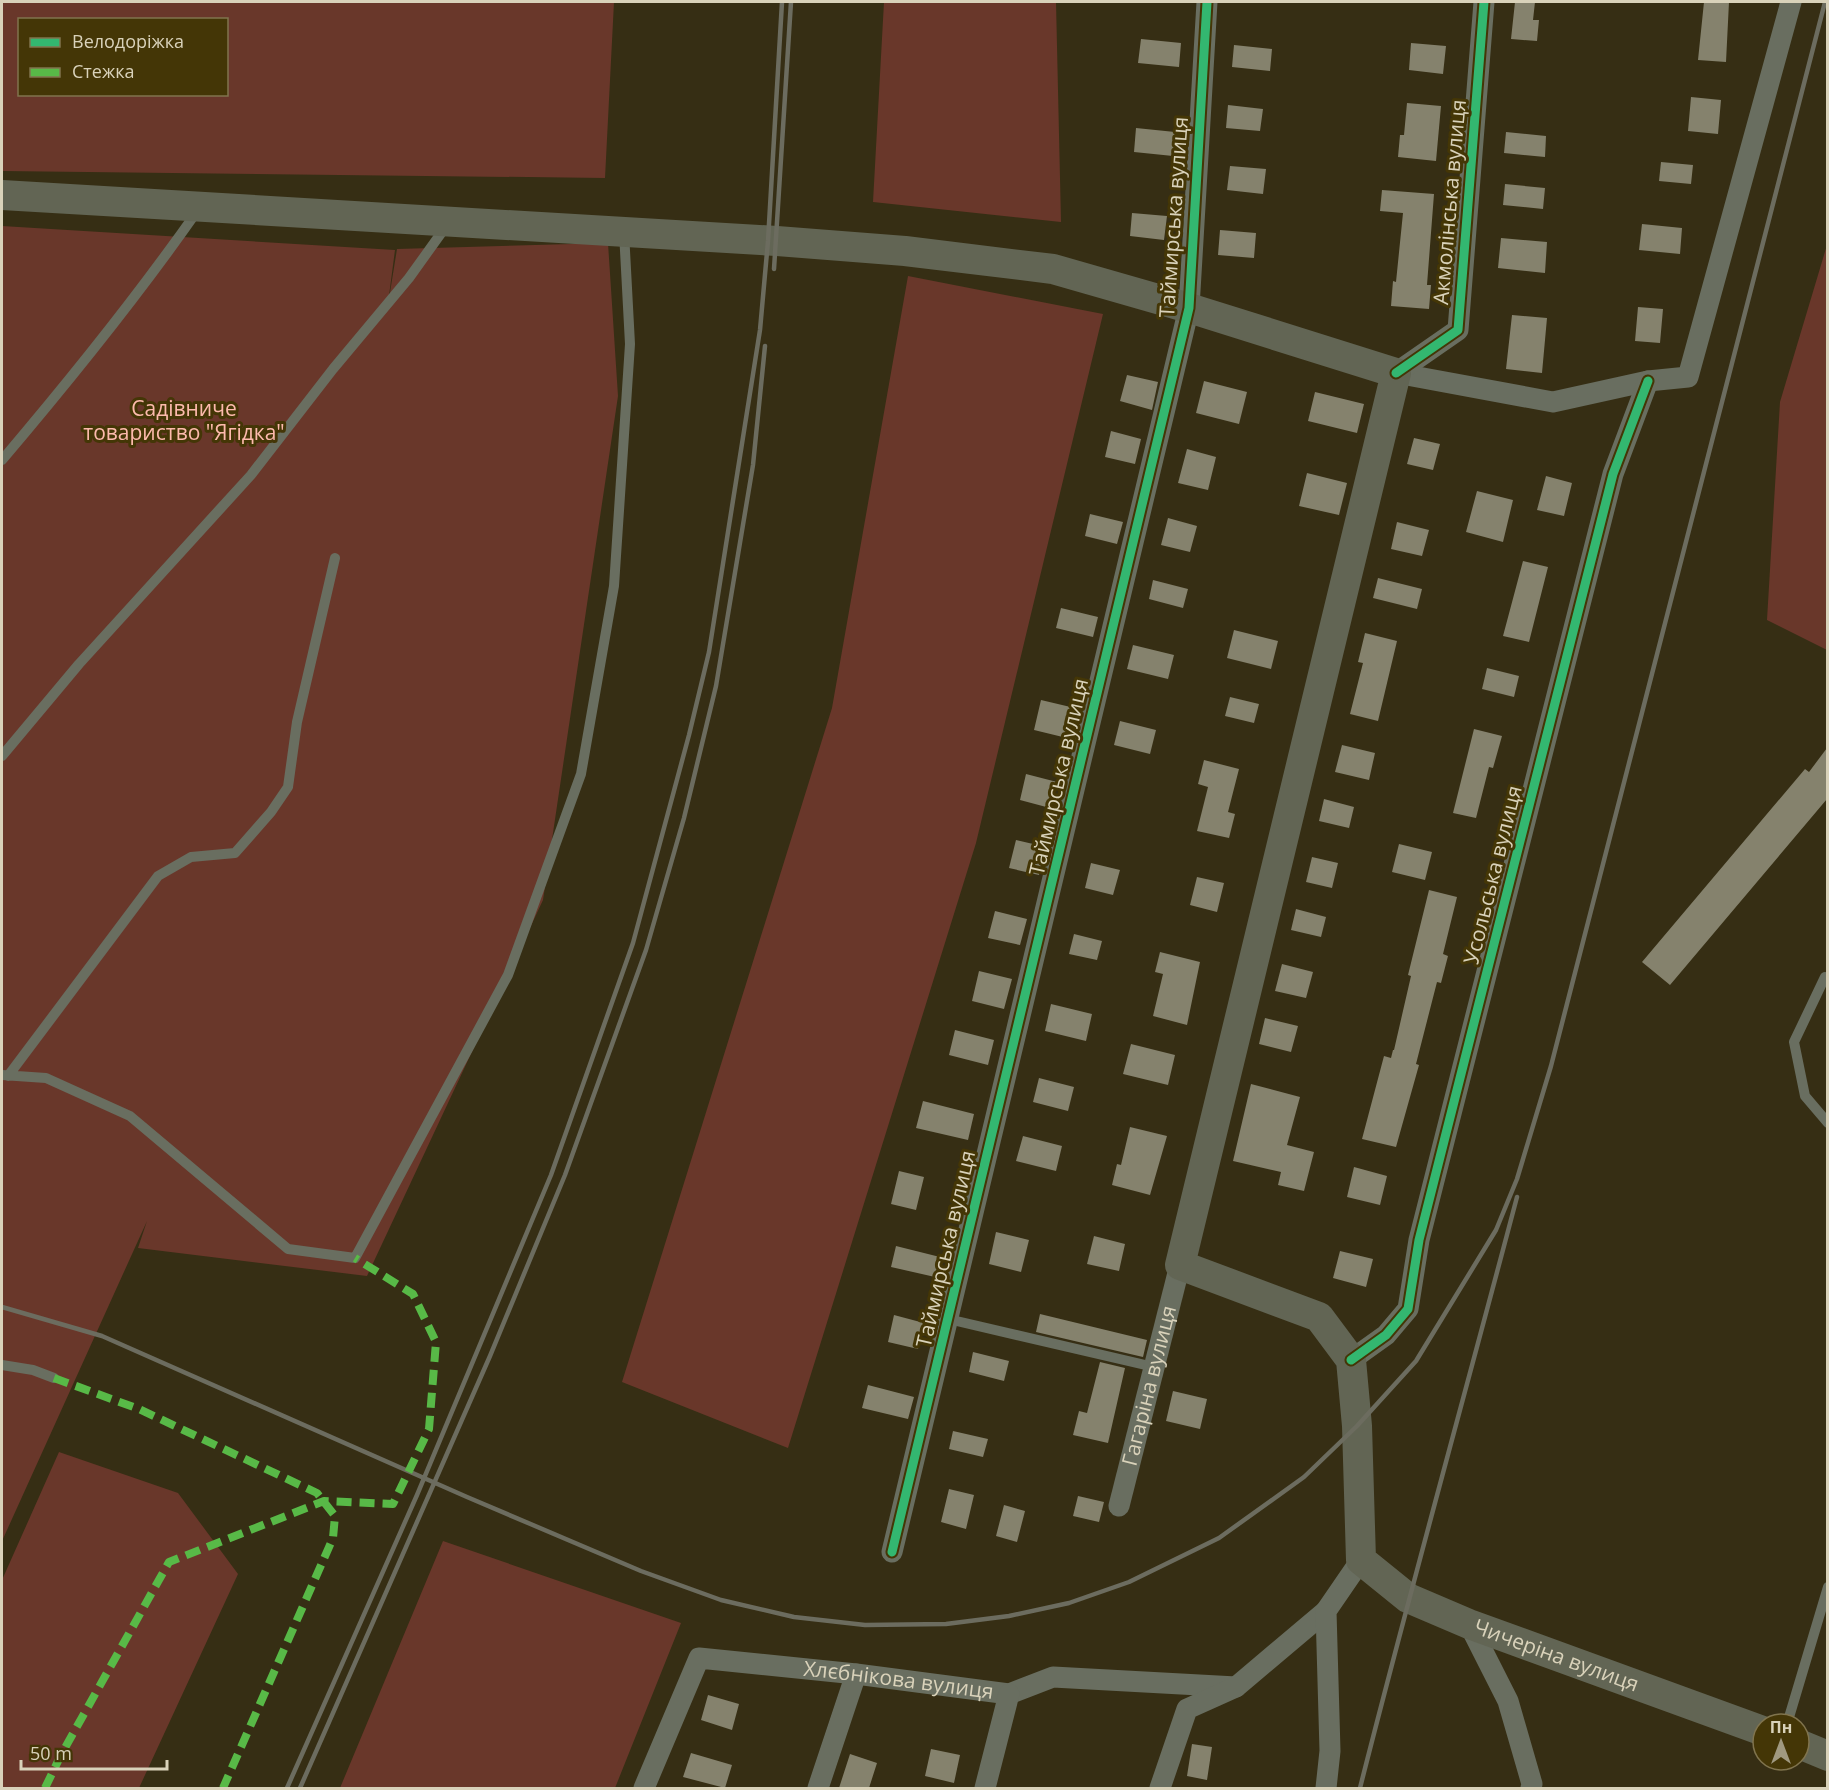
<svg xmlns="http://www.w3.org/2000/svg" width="1829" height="1790" font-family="'Open Sans',sans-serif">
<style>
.green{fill:#69372a;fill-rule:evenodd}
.building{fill:#85826d}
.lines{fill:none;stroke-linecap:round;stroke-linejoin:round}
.service{stroke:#696e60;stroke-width:10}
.minor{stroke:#696e60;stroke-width:21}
.secondary{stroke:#626554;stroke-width:30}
.rail{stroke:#6c6c5f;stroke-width:4.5}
.quiet{stroke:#58b947;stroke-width:8;stroke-dasharray:15 8;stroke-linecap:butt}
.cycleway-casing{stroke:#443606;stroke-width:13}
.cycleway{stroke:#33b770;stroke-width:9}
.labels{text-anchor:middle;stroke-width:6;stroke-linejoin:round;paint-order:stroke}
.street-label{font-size:21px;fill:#d9d2ba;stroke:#443606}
.park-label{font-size:21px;fill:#fdbaad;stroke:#443606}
</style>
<rect width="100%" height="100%" fill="#362e14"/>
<path class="green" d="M2,2H614L605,178L2,171ZM20,20H226V94H20Z
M884,2H1056L1061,222L873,202Z
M2,226L395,250L387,311L397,249L608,243L618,396L543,900L367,1276L138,1248L147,1221L2,1541Z
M1827,245V650L1767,620L1780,402Z
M908,276L1103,314L976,843L788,1448L622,1382L832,708Z
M59,1452L178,1493L238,1574L139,1788H2V1580Z
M443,1541L681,1623L615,1788H340Z"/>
<path class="building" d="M1515,2H1535L1533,20H1539L1537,41L1511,39Z
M1704,2H1729L1726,62L1698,60Z
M1141,39L1181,43L1179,67L1138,63Z
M1411,43L1446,46L1443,74L1409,70Z
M1234,45L1272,49L1270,71L1232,67Z
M1691,97L1721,100L1718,134L1688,131Z
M1407,103L1441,106L1436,161L1398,157L1400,135H1404Z
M1228,105L1263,109L1260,131L1226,128Z
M1136,128L1175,132L1173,156L1134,152Z
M1506,132L1546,136L1545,157L1504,153Z
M1661,162L1693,165L1691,184L1659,181Z
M1230,166L1266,169L1263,194L1227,190Z
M1505,184L1545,188L1543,209L1503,205Z
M1382,190L1434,194L1427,285H1431L1429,309L1391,306L1393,281L1396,282L1403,213L1380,211Z
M1132,213L1167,216L1164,240L1130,236Z
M1642,224L1682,228L1680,254L1639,250Z
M1220,230L1256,233L1254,258L1218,255Z
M1501,238L1547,242L1545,273L1498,268Z
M1638,307L1663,309L1660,343L1635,341Z
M1512,315L1547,318L1542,373L1506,369Z
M1127,375L1158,382L1152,410L1120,401Z
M1204,381L1247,392L1239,424L1196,413Z
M1315,392L1364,404L1357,433L1308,421Z
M1111,431L1141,439L1135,464L1105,457Z
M1414,438L1440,444L1433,470L1407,464Z
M1187,449L1216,457L1208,490L1178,483Z
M1307,473L1347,483L1339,515L1299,506Z
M1546,476L1572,483L1564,516L1537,510Z
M1477,491L1513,500L1503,542L1466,532Z
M1090,514L1123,522L1117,544L1085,536Z
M1168,518L1197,526L1190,552L1161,545Z
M1397,522L1429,530L1422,556L1391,549Z
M1523,561L1548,567L1529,642L1503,636Z
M1378,578L1422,589L1417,609L1373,598Z
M1153,580L1188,589L1183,608L1149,599Z
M1061,608L1098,617L1093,637L1056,628Z
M1234,630L1278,641L1271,669L1227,658Z
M1365,633L1397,641L1378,721L1350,714L1363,663L1358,662Z
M1133,645L1174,655L1168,679L1127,669Z
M1487,668L1519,676L1514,697L1482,689Z
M1230,697L1259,704L1254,723L1225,716Z
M1041,700L1079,709L1071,739L1034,730Z
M1120,721L1156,730L1150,754L1114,745Z
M1474,729L1502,736L1493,768L1489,767L1476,818L1453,813Z
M1342,745L1375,753L1369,780L1335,772Z
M1827,748V799L1670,985L1642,962L1805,769L1809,772Z
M1204,760L1239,769L1228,812L1235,814L1229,838L1197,831L1208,787L1198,784Z
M1026,774L1057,782L1050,808L1020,800Z
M1324,799L1354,807L1349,828L1319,821Z
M1016,840L1046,847L1039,875L1009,868Z
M1399,844L1432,852L1425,880L1392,872Z
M1312,857L1338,863L1332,888L1306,882Z
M1091,863L1120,870L1113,895L1085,888Z
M1197,877L1224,883L1217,912L1190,905Z
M1429,890L1457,897L1443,954L1448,956L1441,983L1437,982L1416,1064L1419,1065L1396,1147L1362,1139L1384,1056L1391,1058L1393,1050H1394L1411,976L1408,975Z
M1296,909L1326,917L1321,937L1291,930Z
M995,911L1027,919L1020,945L988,938Z
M1074,934L1102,941L1097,960L1069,954Z
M1160,952L1200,962L1187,1025L1153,1016L1163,974L1155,972Z
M1282,964L1313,972L1306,998L1275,991Z
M979,971L1012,979L1004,1009L972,1001Z
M1051,1004L1092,1014L1086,1041L1045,1031Z
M1265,1018L1298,1026L1291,1052L1259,1044Z
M955,1030L994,1040L988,1065L949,1055Z
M1131,1044L1175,1055L1168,1085L1123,1074Z
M1039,1078L1074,1087L1068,1111L1033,1102Z
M1251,1084L1300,1097L1287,1145L1314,1152L1304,1191L1278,1185L1281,1172L1233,1161Z
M923,1101L974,1114L968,1140L916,1128Z
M1130,1127L1167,1136L1150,1195L1112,1185L1117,1164L1121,1165Z
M1023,1136L1062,1146L1056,1171L1016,1161Z
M1354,1167L1387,1176L1380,1205L1347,1197Z
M899,1171L924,1177L916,1210L891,1204Z
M996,1232L1029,1240L1021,1272L989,1264Z
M1094,1236L1125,1244L1119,1271L1087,1264Z
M896,1246L940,1257L935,1277L891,1267Z
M1340,1251L1373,1259L1366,1287L1333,1278Z
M1040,1314L1147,1340L1143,1357L1036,1332Z
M894,1315L924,1323L918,1349L888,1342Z
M973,1352L1009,1361L1004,1381L969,1372Z
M1100,1362L1125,1368L1108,1443L1073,1435L1079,1411L1087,1413Z
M868,1385L914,1397L908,1419L862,1408Z
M1173,1391L1207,1399L1200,1429L1166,1421Z
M953,1431L988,1439L983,1457L949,1449Z
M949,1489L974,1495L966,1529L941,1522Z
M1078,1496L1104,1502L1099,1522L1073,1516Z
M1004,1505L1025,1511L1017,1542L996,1536Z
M708,1695L739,1704L732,1730L701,1720Z
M1192,1744L1212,1747L1207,1780L1187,1776Z
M931,1749L960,1755L954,1783L925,1776Z
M691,1753L732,1765L725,1788L683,1777Z
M850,1754L877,1763L869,1788H839Z"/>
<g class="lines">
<path class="service" d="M2,460C70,380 137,297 198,210
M2,756L79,664L251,475L333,369L409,278L447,225
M1825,977L1794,1042L1805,1096L1828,1123
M2,1075L46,1078L130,1116L288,1249L355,1258L508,975L581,774L614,586L630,344L624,232
M8,1076L158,876L191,857L235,853L271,812L288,787L297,722L335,558
M948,1319L1154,1367
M2,1365L33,1370L54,1378
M1787,1724L1828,1587"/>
<g class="minor">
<path d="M1396,373L1553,402L1648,381L1688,377L1791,2"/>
<path d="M1396,373L1458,330L1484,2"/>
<path d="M1351,1360L1386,1335L1408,1309L1419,1240L1613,474L1648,381"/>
<path id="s1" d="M1119,1506L1180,1265"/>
<path d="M892,1552L1189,308L1207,2"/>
<path d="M1469,1624L1508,1701L1532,1784L1531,1788"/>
<path id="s2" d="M644,1788L699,1658L856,1674L1009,1694L1053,1677L1236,1687"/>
<path d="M818,1788L856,1674"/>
<path d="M985,1788L1009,1694"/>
<path d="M1160,1788L1187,1709L1236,1687L1326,1611"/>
<path d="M1326,1788L1330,1751L1326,1611L1361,1560"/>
</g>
<g class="secondary">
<path id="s3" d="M2,195L777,241L905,251L1053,269L1189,308L1396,373L1180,1265L1319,1317L1351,1360L1357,1426L1361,1560L1408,1598L1469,1624L1763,1731"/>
<path d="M1799,1744L1828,1756"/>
</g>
<path class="rail" d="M774,269L791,2
M2,1307L102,1336L467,1497L641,1571L721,1600L794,1617L865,1625L946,1624L1009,1616L1069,1603L1129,1582L1219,1538L1304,1477L1357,1426L1416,1361L1496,1230L1517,1179L1551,1066L1825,2
M287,1788L417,1495L551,1175L633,943L689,735L709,652L760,330L768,241L782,2
M300,1788L490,1356L565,1175L646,950L684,818L716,686L753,465L765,346
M1360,1788C1410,1591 1465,1394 1517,1197"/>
<path class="quiet" d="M54,1378L139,1409L317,1493L335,1516L333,1538L223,1788
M45,1788L61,1755L169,1562L324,1501L393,1504L429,1429L436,1342L413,1294L355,1258"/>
<g class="cycleway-casing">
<path id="cycleway" d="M1396,373L1458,330L1484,2
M1351,1360L1386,1335L1408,1309L1419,1240L1613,474L1648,381
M892,1552L1189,308L1207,2"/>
</g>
<use href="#cycleway" class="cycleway"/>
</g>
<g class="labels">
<g class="street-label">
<text transform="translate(1450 202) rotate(-85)" y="7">Акмолiнська вулиця</text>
<text transform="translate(1174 217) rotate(-86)" y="7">Таймирська вулиця</text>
<text transform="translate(1059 777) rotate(-77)" y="7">Таймирська вулиця</text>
<text transform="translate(1493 875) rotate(-76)" y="7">Усольська вулиця</text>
<text transform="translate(946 1249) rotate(-77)" y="7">Таймирська вулиця</text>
<text dy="7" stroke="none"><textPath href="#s1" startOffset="124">Гагаріна вулиця</textPath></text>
<text dy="7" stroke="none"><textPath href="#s3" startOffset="2952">Чичеріна вулиця</textPath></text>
<text dy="7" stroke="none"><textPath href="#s2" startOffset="342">Хлєбнікова вулиця</textPath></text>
</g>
<g class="park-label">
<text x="184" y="416">Садівниче<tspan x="184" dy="24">товариство "Ягідка"</tspan></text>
</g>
</g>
<rect width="1829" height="1790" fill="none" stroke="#d9d2ba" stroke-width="6"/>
<rect x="18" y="18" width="210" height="78" fill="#443606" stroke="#80744e" stroke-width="1.5"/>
<rect x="30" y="38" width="30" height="9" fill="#33b770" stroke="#80744e" stroke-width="1.5"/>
<text x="72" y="48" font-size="18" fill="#d9d2ba">Велодоріжка</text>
<rect x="30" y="68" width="30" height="9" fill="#58b947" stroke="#80744e" stroke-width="1.5"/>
<text x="72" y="78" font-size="18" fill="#d9d2ba">Стежка</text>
<g transform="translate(1781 1742)"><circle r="28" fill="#443606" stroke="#80744e" stroke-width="1.5"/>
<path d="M0-4.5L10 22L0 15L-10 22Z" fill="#a09980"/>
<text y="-9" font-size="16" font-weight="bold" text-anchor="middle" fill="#d9d2ba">Пн</text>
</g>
<path d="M21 1760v9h146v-9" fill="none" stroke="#d9d2ba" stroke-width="3"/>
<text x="30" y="1760" font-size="18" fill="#d9d2ba" stroke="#443606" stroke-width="4.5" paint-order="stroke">50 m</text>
</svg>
